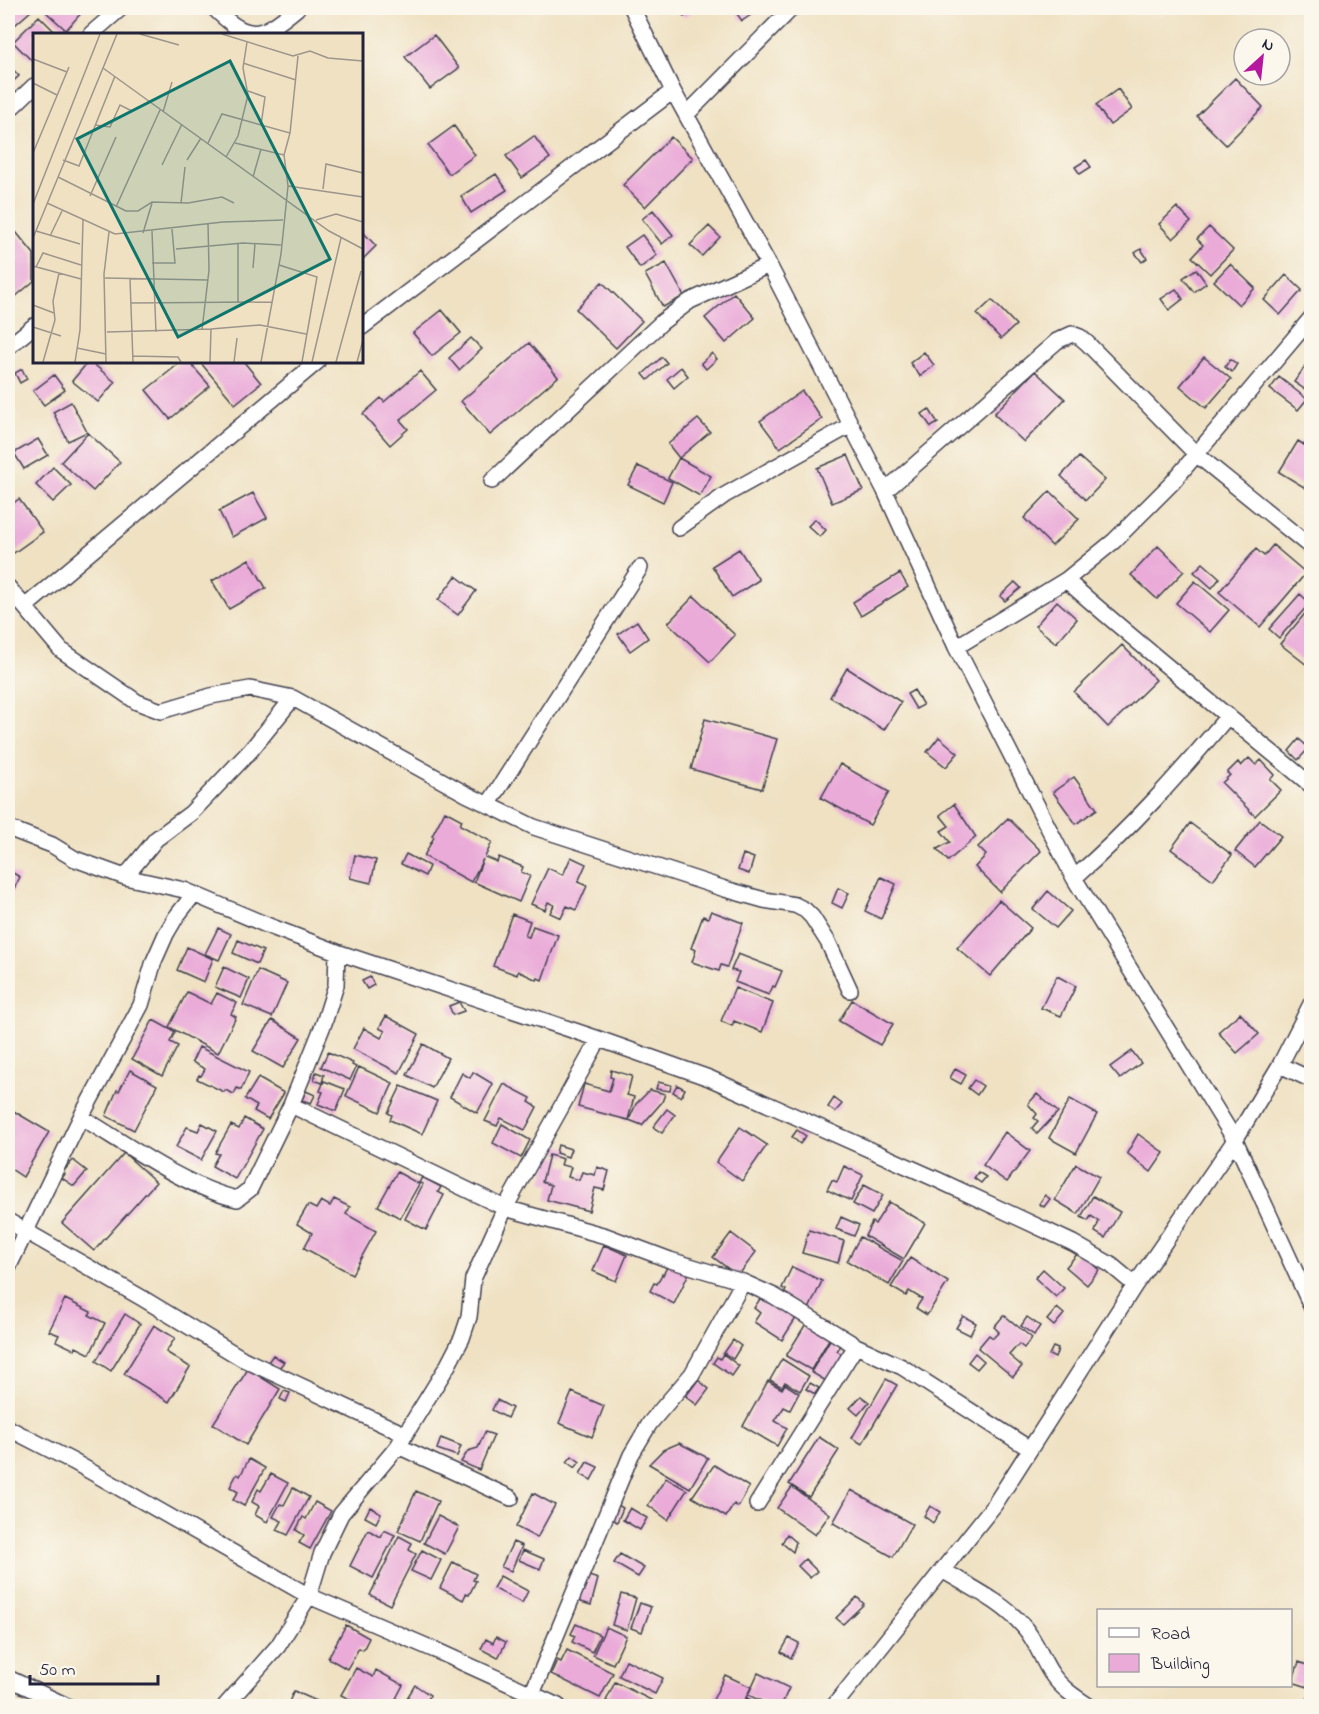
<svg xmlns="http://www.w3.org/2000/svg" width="1319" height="1714" font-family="'Indie Flower',sans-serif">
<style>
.building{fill:#eaabd9}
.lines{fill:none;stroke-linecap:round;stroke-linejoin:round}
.minor-casing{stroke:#413f4f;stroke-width:18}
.minor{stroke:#fff;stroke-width:15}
.inset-road{fill:none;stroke:#9d958c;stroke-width:1.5}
.view{fill:#0f766e;fill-opacity:0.15;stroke:#0f766e;stroke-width:3}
.inset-edge{fill:none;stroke:#22223b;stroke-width:3}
</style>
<rect width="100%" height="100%" fill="#fbf7ec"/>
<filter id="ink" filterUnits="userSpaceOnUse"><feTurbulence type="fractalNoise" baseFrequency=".0167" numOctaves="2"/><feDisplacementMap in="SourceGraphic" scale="12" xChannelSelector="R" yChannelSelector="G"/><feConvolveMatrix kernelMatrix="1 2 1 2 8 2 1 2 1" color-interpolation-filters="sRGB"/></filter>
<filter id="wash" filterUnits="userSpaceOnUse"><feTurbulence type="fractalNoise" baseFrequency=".008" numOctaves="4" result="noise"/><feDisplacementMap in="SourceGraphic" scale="24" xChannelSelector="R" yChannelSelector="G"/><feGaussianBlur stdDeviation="1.35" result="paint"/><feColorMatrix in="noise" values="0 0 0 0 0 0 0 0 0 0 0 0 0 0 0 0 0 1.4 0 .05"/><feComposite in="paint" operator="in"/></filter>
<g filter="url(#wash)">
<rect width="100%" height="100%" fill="#efe1c2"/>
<g id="blocks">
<path class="building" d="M8,8H30L32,10L8,31Z
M51,8H81L84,10L66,30L46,12Z
M678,8H696L684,17Z
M733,8H761L742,21Z
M39,16L57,34H34V56L31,60L13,42Z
M434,35L459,68L430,89L405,57Z
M8,64L19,76L8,86Z
M1235,78L1263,107L1226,145L1197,116Z
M1118,89L1132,109L1110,125L1096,105Z
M454,126L475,155L449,174L428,145Z
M534,136L550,158L522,178L506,156Z
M671,137L693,158L645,207L623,185Z
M1086,160L1091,167L1080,174L1075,167Z
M496,174L507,190L471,213L461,196Z
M1177,207L1191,222L1173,239L1159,224Z
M653,210L673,235L662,244L642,219Z
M709,226L720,237L702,256L690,245Z
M1209,227L1233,250L1210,274L1192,257L1203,245L1197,239Z
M362,231L376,246L362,260Z
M16,232L34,254V281L8,303V239Z
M642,235L657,255L640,268L625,247Z
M1141,249L1147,258L1142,262L1135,253Z
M666,263L684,296L663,307L645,274Z
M1230,264L1255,288L1239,305L1214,281Z
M1196,269L1206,283L1194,292L1183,278Z
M1286,275L1302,290L1280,315L1264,300Z
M602,282L642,321L616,348L576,309Z
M1176,289L1183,299L1169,310L1161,299Z
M734,293L755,318L726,343L705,318Z
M992,300L1016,325L1001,339L977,314Z
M442,310L461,333L432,356L413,333Z
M471,338L482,349L459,370L449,358Z
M529,343L558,377L490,435L461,401Z
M924,352L934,365L920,376L910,363Z
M712,353L717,359L706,369L701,363Z
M662,357L667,363L648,380L643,374Z
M1204,357L1231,379L1206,408L1180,386Z
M1312,357V394L1294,382Z
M1230,359L1237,364L1232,372L1225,367Z
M88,362H91L115,382L98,402L72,381Z
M181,362H189L210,386L170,419L146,390Z
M200,362H244L261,383L235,404Z
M681,367L688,376L674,388L667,379Z
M22,369L27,379L20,383L15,373Z
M420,371L436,390L400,420L408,429L390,445L363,414L381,398L384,402Z
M1035,371L1065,399L1024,442L994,414Z
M54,375L65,390L44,405L33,391Z
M1279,377L1307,399L1298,410L1270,389Z
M802,391L822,419L780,448L760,421Z
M71,402L87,432L68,441L53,412Z
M929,409L938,423L931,427L922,414Z
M698,419L710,432L679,458L668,444Z
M88,433L120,462L93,491L61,462Z
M38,439L48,455L24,469L14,453Z
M1298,441L1312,450V492L1279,472Z
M848,455L863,490L832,503L817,468Z
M1079,457L1105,480L1086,500L1061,476Z
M679,458L711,476L700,496L668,478Z
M638,466L672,482L663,502L628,485Z
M53,467L71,485L53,502L36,485Z
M1050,491L1079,519L1052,546L1024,518Z
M253,493L267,518L232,537L219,511Z
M19,499L43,532L8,557V507Z
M815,519L826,530L820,537L808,526Z
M1273,545L1306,573L1260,627L1219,592L1256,549L1264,556Z
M1158,546L1184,571L1157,599L1131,575Z
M739,549L759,580L732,597L712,566Z
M249,559L266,588L229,609L212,581Z
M1203,563L1220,578L1212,588L1194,572Z
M900,573L908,587L861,616L853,602Z
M456,576L476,591L458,615L438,600Z
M1195,581L1229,610L1210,632L1176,603Z
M1015,582L1021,588L1005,601L1000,596Z
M1300,594L1310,603L1279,638L1269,629Z
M694,596L735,635L710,662L668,623Z
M1057,601L1077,619L1056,643L1035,626Z
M1312,605V669L1280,644Z
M637,621L648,638L630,651L618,634Z
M1122,645L1156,680L1108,727L1074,692Z
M847,668L901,702L884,730L830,697Z
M914,690L923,705L916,709L907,694Z
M705,719L777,739L762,789L691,769Z
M939,737L958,753L946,767L927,752Z
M1299,739L1309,748L1298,760L1289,751Z
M1249,758L1256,765L1261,760L1275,775L1270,779L1281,790L1255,816L1222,783L1230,775L1227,773L1238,762L1241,766Z
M840,764L889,792L870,825L821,798Z
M1074,777L1097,809L1076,824L1053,792Z
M954,804L976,837L948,861L937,849L950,842L941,831L949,826L940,815Z
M445,811L462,820L460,825L492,842L485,857L497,862L499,857L523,867L521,872L530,876L519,902L474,882L483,859L471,882L424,856L434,837L432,836Z
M1008,818L1041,851L1000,892L975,867L986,855L978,847Z
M1260,820L1281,836L1255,867L1235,851Z
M1190,823L1232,855L1213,880L1171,849Z
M406,854L429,866L425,876L401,864Z
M743,854L754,858L749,874L738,870Z
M355,855L376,860L371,883L350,878Z
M571,857L586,864L578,882L587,886L576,910L567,906L561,918L550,913L554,905L548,902L545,910L531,904L548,868L563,875Z
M8,870L20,877L8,900Z
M881,877L896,884L881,919L865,911Z
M838,888L849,893L842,908L832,903Z
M1048,891L1071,911L1056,928L1033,909Z
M999,900L1031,928L990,976L957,948Z
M711,911L743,923L727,967L721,965L719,971L692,962L696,950L691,948L703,916L708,918Z
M512,914L530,921L525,936L529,937L533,926L558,935L542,980L538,978L537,980L518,971L517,975L493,966Z
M218,928L231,934L219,960L205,954Z
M238,940L263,951L257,964L233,953Z
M187,947L213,959L204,982L177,970Z
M738,954L782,971L775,987L773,986L769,995L735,982L739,972L731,970Z
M224,967L249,979L241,998L215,987Z
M258,970L287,983L272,1017L243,1005Z
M1057,976L1076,986L1061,1016L1041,1008Z
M370,977L374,985L367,989L362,981Z
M735,988L773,1003L762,1032L734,1021L732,1026L721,1021Z
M187,992L211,1004L217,993L237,1003L231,1014L236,1017L218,1053L169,1027Z
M852,1000L893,1024L880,1045L839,1021Z
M459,1002L464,1011L453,1015L449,1006Z
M1240,1013L1259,1034L1237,1053L1218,1032Z
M386,1016L419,1034L399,1073L353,1049L364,1028L381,1038L385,1031L379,1028Z
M153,1020L175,1032L170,1042L178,1046L162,1076L132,1059Z
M272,1020L301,1038L283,1068L253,1051Z
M423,1044L448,1058L432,1088L407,1075Z
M199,1047L249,1072L241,1090L237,1088L234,1094L225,1090L224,1092L197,1079L199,1075L201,1076L205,1069L192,1062Z
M1132,1051L1141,1063L1120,1079L1110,1067Z
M328,1052L353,1063L352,1065L356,1067L350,1080L321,1067Z
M359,1067L393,1083L380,1112L346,1096Z
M955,1069L966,1075L961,1084L950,1078Z
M130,1070L157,1085L134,1130L106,1116L117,1090L119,1091Z
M611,1070L632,1076L627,1095L634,1097L628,1120L578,1107L584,1084L609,1091L613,1078L610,1077Z
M316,1072L324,1075L322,1083L314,1080Z
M473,1072L493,1084L477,1113L450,1097L462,1073L470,1078Z
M258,1078L284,1093L268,1119L254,1111L257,1106L245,1099Z
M974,1080L983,1086L977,1095L968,1088Z
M324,1081L345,1089L336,1111L318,1104L323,1092L320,1091Z
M658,1082L671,1085L670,1091L656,1089Z
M504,1084L531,1098L529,1102L537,1107L525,1130L501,1118L497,1126L485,1121Z
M677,1085L685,1089L681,1097L673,1092Z
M401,1086L437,1101L422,1134L390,1120L392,1115L388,1113Z
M650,1090L665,1094L662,1102L642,1125L629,1120L636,1104Z
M306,1091L315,1095L311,1103L302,1100Z
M1037,1094L1058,1112L1037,1134L1032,1128L1038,1121L1034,1118L1037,1114L1028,1104Z
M834,1098L842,1104L835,1112L828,1107Z
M1070,1099L1097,1114L1076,1153L1049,1138Z
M10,1109L49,1132L23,1177L8,1167V1114Z
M667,1109L675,1115L662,1133L653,1127Z
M244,1118L263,1129L235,1179L212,1166L219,1154L215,1153L231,1125L239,1129Z
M202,1123L217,1131L201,1160L176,1147L187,1127L198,1131Z
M502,1124L530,1140L521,1158L493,1143Z
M740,1127L767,1145L742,1181L716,1162Z
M797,1130L806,1136L800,1144L792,1137Z
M1005,1132L1030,1151L1007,1182L983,1165Z
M1138,1134L1164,1153L1151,1172L1127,1153Z
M558,1145L571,1149L568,1157L556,1153Z
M124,1153L156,1182L94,1251L62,1223Z
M549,1155L563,1159L561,1165L571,1167L568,1177L579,1180L582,1172L595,1175L597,1167L609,1171L604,1190L595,1188L589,1211L547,1200L551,1185L542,1182Z
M73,1160L87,1171L74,1186L62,1178L65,1174L63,1172Z
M1076,1164L1099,1177L1078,1214L1055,1200Z
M844,1166L863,1175L851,1201L827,1190L832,1180L837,1182Z
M397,1172L419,1184L400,1218L378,1206Z
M978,1172L986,1177L981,1183L974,1178Z
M422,1177L441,1187L438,1192L444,1195L426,1230L405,1219L423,1184L419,1183Z
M864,1185L883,1195L872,1214L853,1204Z
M1045,1195L1050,1199L1044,1207L1039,1204Z
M1093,1196L1120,1212L1105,1238L1095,1232L1099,1221L1091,1216L1088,1221L1081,1217Z
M334,1199L350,1207L346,1214L376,1231L352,1274L304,1248L312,1233L297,1224L308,1205L316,1209L321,1201L330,1206Z
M889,1202L925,1223L904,1259L865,1236L872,1222L875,1224Z
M841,1217L859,1225L854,1236L836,1229Z
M809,1230L844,1241L838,1263L802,1253Z
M731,1233L756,1252L738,1276L713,1257Z
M860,1237L903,1261L889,1285L847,1261Z
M604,1245L627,1255L616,1281L593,1271Z
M1079,1252L1099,1270L1087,1285L1066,1267Z
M910,1258L948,1282L927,1315L916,1308L922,1299L909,1291L906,1296L891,1287Z
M669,1263L689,1273L674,1304L650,1291L654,1283L657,1284L662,1274L663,1275Z
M792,1267L822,1281L809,1309L782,1297L786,1290L782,1288Z
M1043,1269L1064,1288L1056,1297L1035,1278Z
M764,1293L798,1315L782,1340L754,1322L760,1313L754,1308Z
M65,1299L91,1312L89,1315L105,1323L90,1354L76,1347L75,1350L56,1341L59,1335L49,1331Z
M1057,1308L1064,1314L1054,1326L1047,1320Z
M125,1314L140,1324L111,1371L96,1361Z
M1004,1315L1032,1338L1024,1348L1019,1344L1009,1355L1022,1366L1013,1377L978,1348L989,1335L993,1338L999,1332L994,1327Z
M963,1316L976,1323L970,1335L956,1328Z
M1027,1317L1040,1326L1034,1335L1021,1326Z
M807,1322L831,1336L811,1370L786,1356Z
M154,1325L175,1338L166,1352L190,1367L169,1402L124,1374Z
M831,1338L841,1345L837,1351L846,1357L831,1384L811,1372Z
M733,1340L741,1346L733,1359L724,1353Z
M1053,1347L1058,1349L1055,1358L1049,1355Z
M975,1353L984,1361L977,1369L968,1362Z
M723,1354L739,1366L732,1376L713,1363L717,1357L720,1359Z
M273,1355L284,1362L278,1369L268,1362Z
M782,1359L809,1376L800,1391L785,1382L782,1387L770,1380Z
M248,1369L280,1389L246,1445L213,1424Z
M886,1379L897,1385L862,1444L852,1438Z
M698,1380L709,1389L697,1405L686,1396Z
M768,1381L782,1389L785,1384L799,1393L790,1410L784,1407L775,1421L787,1428L777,1446L743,1426Z
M810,1383L819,1388L815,1394L806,1389Z
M284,1391L290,1393L286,1402L280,1399Z
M572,1392L604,1406L592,1437L559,1423Z
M861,1396L869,1402L858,1415L850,1408Z
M497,1400L512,1408L507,1418L492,1410Z
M485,1432L494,1435L479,1470L461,1462L468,1451L478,1448Z
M819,1437L839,1450L809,1497L789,1484Z
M441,1438L461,1446L457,1456L437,1449Z
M679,1443L708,1458L690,1488L649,1464L663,1450Z
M572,1456L580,1462L575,1468L567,1462Z
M249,1459L265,1468L244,1506L233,1500L238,1492L230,1487L237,1474L240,1476Z
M587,1462L598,1467L591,1480L580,1474Z
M714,1465L749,1487L738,1507L734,1504L726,1517L692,1497Z
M271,1474L288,1483L267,1522L255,1515L259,1506L252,1502L258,1489L261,1491Z
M666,1478L687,1490L668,1520L648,1505Z
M792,1487L830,1514L815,1535L777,1508Z
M293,1488L309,1497L288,1535L277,1530L282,1521L273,1517L280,1504L284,1505Z
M851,1490L912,1524L893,1557L833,1523Z
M416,1491L438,1501L420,1541L398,1531Z
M533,1493L555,1505L537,1538L516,1527Z
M315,1502L331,1511L310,1549L299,1543L304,1535L296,1530L303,1517L306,1519Z
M618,1505L623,1508L617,1522L610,1517Z
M930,1506L940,1512L933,1523L924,1516Z
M370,1507L381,1513L376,1523L365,1517Z
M630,1508L647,1518L640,1530L623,1520Z
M438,1516L459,1527L445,1554L424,1543Z
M368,1530L381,1537L384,1530L395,1535L373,1578L350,1566Z
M787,1534L796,1542L793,1552L782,1543Z
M399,1536L412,1543L409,1550L416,1554L390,1605L370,1595Z
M513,1542L522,1546L511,1571L501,1567Z
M422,1550L441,1560L431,1580L411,1571Z
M523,1550L544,1559L540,1569L519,1560Z
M620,1554L644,1568L638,1577L614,1563Z
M805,1559L817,1571L810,1578L798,1566Z
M453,1562L476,1574L473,1580L476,1581L469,1595L466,1594L463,1600L440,1588Z
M586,1575L598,1579L591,1605L578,1601Z
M500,1576L528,1591L522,1603L493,1588Z
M621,1594L636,1598L627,1630L612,1625Z
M857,1597L864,1604L843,1624L836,1618Z
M640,1603L651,1607L642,1632L631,1628Z
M576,1624L600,1635L592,1652L572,1642L575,1636L571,1634Z
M346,1625L369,1638L363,1650L359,1648L347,1669L328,1658Z
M606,1627L626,1636L613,1664L593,1655Z
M496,1637L506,1642L498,1658L481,1649L486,1639L493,1643Z
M789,1638L799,1643L791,1658L781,1652Z
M567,1650L613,1673L600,1698L551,1674L557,1660L561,1662Z
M626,1660L663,1678L655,1694L619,1676Z
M1299,1662L1312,1667V1678L1308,1687L1292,1682Z
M356,1668L373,1677L376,1670L403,1685L392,1706H363L341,1695Z
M758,1673L789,1688L781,1706H772L748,1695Z
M725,1675L751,1687L742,1706H722L712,1702Z
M615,1682L653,1701L650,1706H617L606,1701Z
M415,1685L430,1695L428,1700L440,1706H402Z
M294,1691L319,1702L318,1706H287Z
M1312,1693V1706H1301Z
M747,1698L762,1706H743Z"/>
</g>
</g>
<g filter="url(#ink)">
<use href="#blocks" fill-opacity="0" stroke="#413f4f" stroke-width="1.5"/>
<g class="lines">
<g class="minor-casing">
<path id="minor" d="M214,8C249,43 261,38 297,8
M632,8L673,91L769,265L885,491L956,647L1074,878L1235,1140L1312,1308
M91,34L121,8
M8,111L34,86
M686,115L792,8
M362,327L673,91
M8,347L34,326
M492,481L662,322L690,301L769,265
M885,491L1057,341L1072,334L1080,337L1087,343L1196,454L1312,548
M679,528L725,495L851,425
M1066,580C1146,651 1230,717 1312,786
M8,587L61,650L137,702L161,711L211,696L250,689L293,698L466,794L534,827L725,889L764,900L795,905L805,910L812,917L828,942L850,990
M26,606L317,362
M956,647L1066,580L1114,541L1172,483L1312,317
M488,805L640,568
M8,828L52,845L75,859L125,877L184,890L269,926L337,952L599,1039L709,1078L938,1180L1073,1243L1111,1265L1135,1285
M125,877L156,839L191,813L251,750L293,698
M1074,878C1131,829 1180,773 1228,716
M1280,1065L1312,1080
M291,1105L505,1208L606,1236L670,1260L743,1282L774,1296L856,1346L902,1367L1030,1449
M81,1117C128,1145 185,1187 237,1199L250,1189L291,1105L324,1023L336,985L337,952
M8,1221L142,1298L243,1359L404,1434
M8,1268L81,1117L141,1005L154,961L166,934L176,917L194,894
M8,1428L74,1462L309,1596L435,1650L558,1706
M398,1446L511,1498
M757,1504L856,1346
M944,1571C970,1587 1003,1602 1023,1626C1036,1640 1041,1658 1051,1673C1061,1688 1075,1697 1089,1706
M8,1678L67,1706
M532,1694L631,1455L650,1423L692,1374L743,1282
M225,1706L278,1646L309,1596L322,1553L341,1514L398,1446L448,1365L462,1338L469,1317L473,1279L505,1208L599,1039
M834,1706L995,1504L1135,1285L1235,1140L1280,1065L1312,1002"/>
</g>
<use href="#minor" class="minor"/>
</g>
</g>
<g transform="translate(33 33)">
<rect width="330" height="330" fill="#efe1c2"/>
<path class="inset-road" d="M107,1L146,12M189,1L260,23L277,18L295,25L330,28M0,26L34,39M210,30L263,47M70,35L296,198L330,216M0,50L24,62M215,58L232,64L228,92M130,79L139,49M62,92L77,94L87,72L99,78M257,100L265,23M175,110L189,81L257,100L251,122L255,153L248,221L228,329M202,110L251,122M0,120L36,34M193,124L205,103L215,62L210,35L214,9M30,127L46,133L82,43M154,127L168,105M129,132L149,91M25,144L93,178H105L119,169L155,170L189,164L201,170M220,144L228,116M255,153L330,164M290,156L293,131L330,140M57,163L83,104M14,170L82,201L190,189L250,187M148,170L152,134M0,171L67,1M83,174L127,77M283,187L303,181L330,189M3,198L47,211M119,198L123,299M110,200L119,170M17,203L29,178M0,205L84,1M143,216L210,210L248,212M119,230H142L139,196M246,232L284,244L269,329M0,233L48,246M3,234L10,220L48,232M220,235L222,211M72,245L175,247M97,246L100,329M98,270L239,269M205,270V210M0,272L21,280M0,294L28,303M178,296L227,292L273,301M169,297L176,237L175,190M74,299L178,296L177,329M44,315L73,321M100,323L145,324L148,329M10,329L22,287L20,268L26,240M42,329L47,297L50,187M73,329L71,241L76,199M201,329L204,305M279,329L308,205M303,329L328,238M324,329L330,307"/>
<path class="view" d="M197,28L297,226L145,304L44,106Z"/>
<rect width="330" height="330" class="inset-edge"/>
</g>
<rect width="1319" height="1714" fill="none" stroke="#fbf7ec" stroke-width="30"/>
<rect x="1097" y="1609" width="195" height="78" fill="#fbf7ec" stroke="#a4a2a5" stroke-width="1.5"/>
<rect x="1109" y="1628" width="30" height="9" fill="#ffffff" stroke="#a4a2a5" stroke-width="1.5"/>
<text x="1151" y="1639" font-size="18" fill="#22223b">Road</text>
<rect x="1109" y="1654" width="30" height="18" fill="#eaabd9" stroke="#a4a2a5" stroke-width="1.5"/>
<text x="1151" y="1669" font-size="18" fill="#22223b">Building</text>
<g transform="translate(1262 57) rotate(27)"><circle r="28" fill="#fbf7ec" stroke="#a4a2a5" stroke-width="1.5"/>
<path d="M0-4.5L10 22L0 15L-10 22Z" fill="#b5179e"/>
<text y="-9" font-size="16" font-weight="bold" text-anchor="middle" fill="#22223b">N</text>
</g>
<path d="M30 1675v9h128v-9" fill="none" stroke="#22223b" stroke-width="3"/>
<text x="39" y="1675" font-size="18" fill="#22223b" stroke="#fbf7ec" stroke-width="4.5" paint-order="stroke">50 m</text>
</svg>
